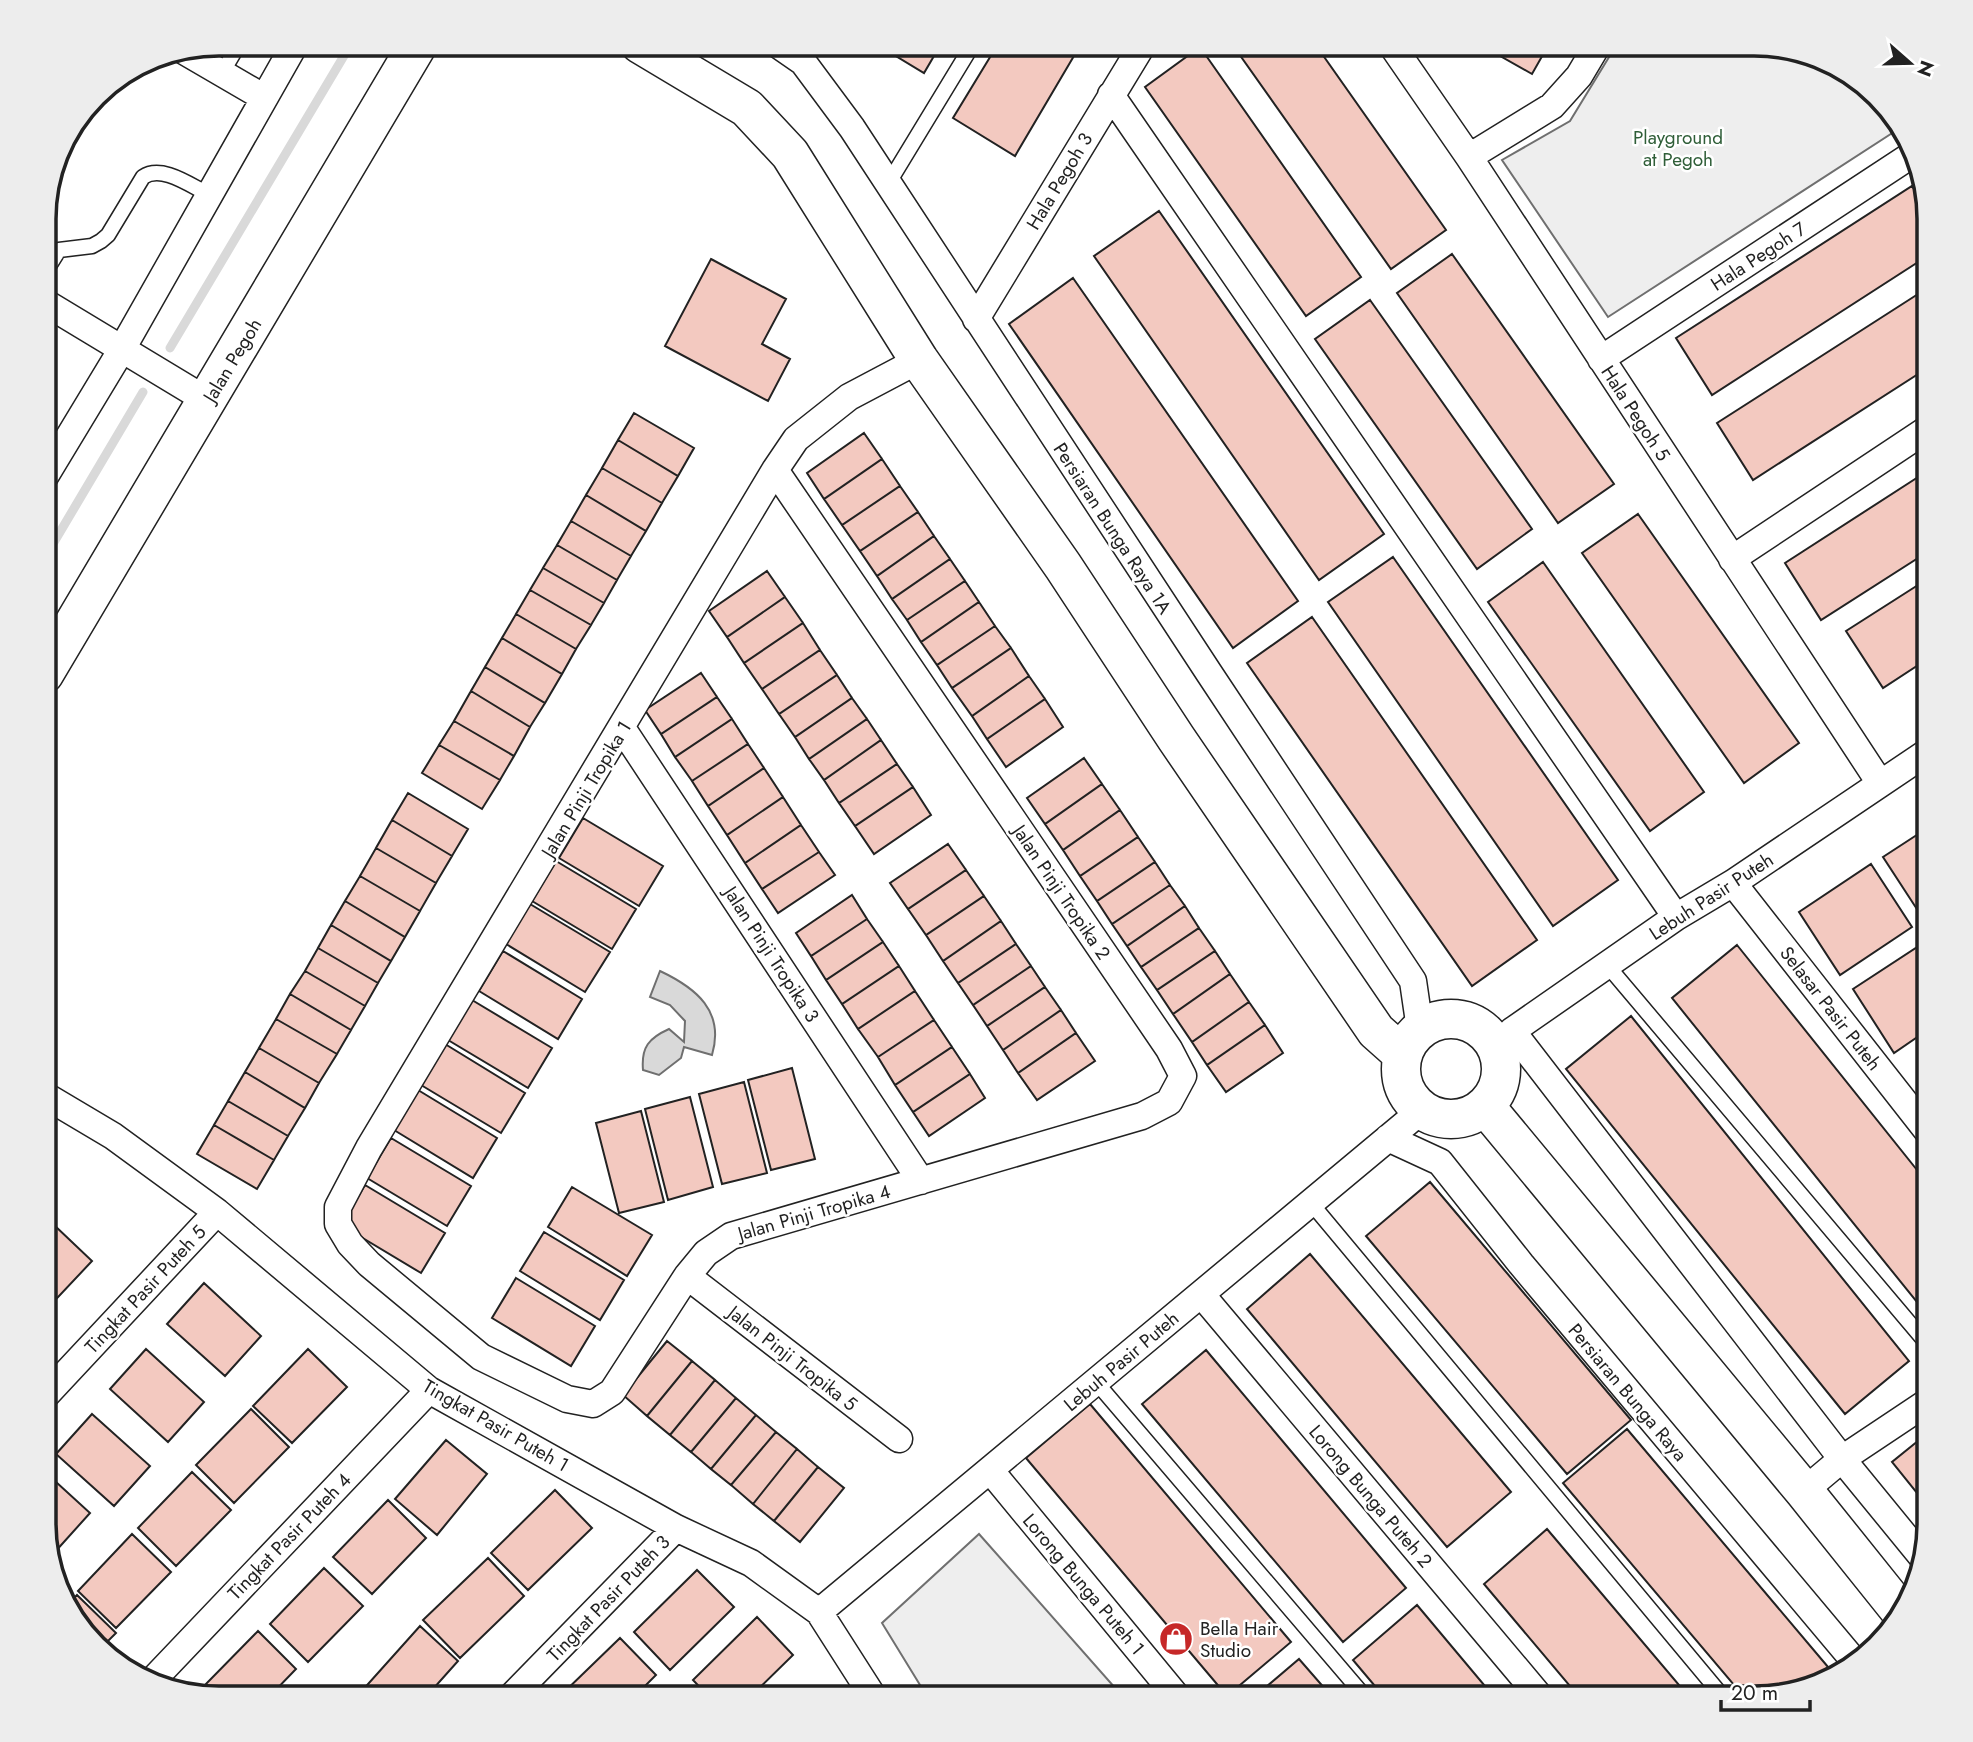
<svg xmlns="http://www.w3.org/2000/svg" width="1973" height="1742" font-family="Jost,sans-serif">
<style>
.green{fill:#eee;stroke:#6f6f6f;stroke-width:2}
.water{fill:#d9d9d9;stroke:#6f6f6f;stroke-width:2}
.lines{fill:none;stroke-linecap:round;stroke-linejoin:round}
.stream{stroke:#d9d9d9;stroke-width:9}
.building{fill:#f3c9c0;stroke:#222;stroke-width:2}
.lane-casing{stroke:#222;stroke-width:17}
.street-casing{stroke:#222;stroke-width:29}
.secondary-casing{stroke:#222;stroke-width:41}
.lane{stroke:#fff;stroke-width:14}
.street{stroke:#fff;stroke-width:26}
.secondary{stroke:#fff;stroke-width:38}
.labels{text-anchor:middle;stroke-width:5;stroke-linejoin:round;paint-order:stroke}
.park-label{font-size:19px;fill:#2f5e38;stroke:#fff}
.street-label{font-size:19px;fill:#222;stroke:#fff}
.poi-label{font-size:19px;fill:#222;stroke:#fff;text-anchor:start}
.rim{fill:none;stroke:#222;stroke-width:3.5}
</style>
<rect width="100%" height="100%" fill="#fff"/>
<path class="green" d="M1617,44H1754L1821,57L1878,95L1900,128L1608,317L1502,160L1570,121Z
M979,1534L1124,1698H928L882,1623Z"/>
<path class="water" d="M660,971C696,988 725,1011 712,1055L684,1047L681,1058L659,1075L643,1070C641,1047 649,1038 669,1029L684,1042L685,1021L670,1005L650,997Z"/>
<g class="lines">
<path class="stream" d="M170,348L351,44
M44,559L143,392"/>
</g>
<path class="building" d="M876,44H941L924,73Z
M998,44H1081L1015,156L953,118Z
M1232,44H1315L1446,230L1391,269Z
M1479,44H1549L1532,74Z
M1200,47L1361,277L1306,316L1145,87Z
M1912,186L1927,209L1929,255L1712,395L1676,338Z
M1159,211L1384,534L1319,580L1094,256Z
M1452,254L1614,484L1558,523L1397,293Z
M711,259L786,299L762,344L790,359L768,401L665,346Z
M1073,278L1298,601L1233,648L1009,324Z
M1929,287V367L1753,480L1717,423Z
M1370,300L1532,529L1477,569L1315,339Z
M634,413L694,448L678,476L618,440Z
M864,433L882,459L824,499L807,473Z
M618,440L678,476L662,503L602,468Z
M882,459L900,486L842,525L824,499Z
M602,468L662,503L646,531L586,495Z
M1929,470V551L1821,620L1785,563Z
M900,486L918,512L860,551L842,525Z
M586,495L646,531L631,556L571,521Z
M918,512L934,536L877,576L860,551Z
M1638,514L1799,743L1744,783L1582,553Z
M571,521L631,556L617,580L557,545Z
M934,536L950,559L892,599L877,576Z
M557,545L617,580L604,603L543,568Z
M1393,557L1618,880L1553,926L1328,602Z
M950,559L965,581L907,620L892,599Z
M1543,562L1704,792L1650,831L1488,602Z
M543,568L604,603L591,625L530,590Z
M767,571L785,597L727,637L709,611Z
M1929,578V658L1883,688L1846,631Z
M965,581L979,602L921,642L907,620Z
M530,590L591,625L576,649L516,614Z
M785,597L803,623L744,663L727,637Z
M979,602L995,626L937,665L921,642Z
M516,614L576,649L562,674L502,638Z
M1312,617L1537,940L1472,986L1247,663Z
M803,623L820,650L762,689L744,663Z
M995,626L1011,648L952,688L937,665Z
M502,638L562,674L545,703L485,667Z
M1011,648L1029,676L972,716L952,688Z
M820,650L837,675L779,714L762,689Z
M485,667L545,703L530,727L471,691Z
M701,673L717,697L661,734L645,710Z
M837,675L852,698L795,737L779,714Z
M1029,676L1045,699L987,739L972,716Z
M471,691L530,727L514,756L454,721Z
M717,697L732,719L675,757L661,734Z
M852,698L867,719L809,759L795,737Z
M1045,699L1063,727L1006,767L987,739Z
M732,719L748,744L692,781L675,757Z
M867,719L881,740L824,780L809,759Z
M454,721L514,756L500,780L439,745Z
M881,740L897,764L839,803L824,780Z
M748,744L764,768L708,806L692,781Z
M439,745L500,780L482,809L422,773Z
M1084,758L1102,784L1045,824L1027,798Z
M897,764L913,787L855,826L839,803Z
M764,768L783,797L727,835L708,806Z
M1102,784L1120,810L1063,850L1045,824Z
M913,787L931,815L874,854L855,826Z
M408,793L468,829L452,856L392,820Z
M783,797L801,825L745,863L727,835Z
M1120,810L1138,837L1080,876L1063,850Z
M583,818L663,866L639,906L559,858Z
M392,820L452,856L436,883L376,848Z
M801,825L819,852L762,889L745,863Z
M1929,827V917L1924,920L1883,857Z
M1138,837L1155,862L1097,901L1080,876Z
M948,844L966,870L908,909L890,883Z
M376,848L436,883L420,911L360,876Z
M819,852L835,875L778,913L762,889Z
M556,861L636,909L612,949L532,901Z
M1155,862L1170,885L1112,924L1097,901Z
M1871,864L1912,927L1840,975L1799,912Z
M966,870L984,896L926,935L908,909Z
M360,876L420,911L405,937L345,901Z
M1170,885L1185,906L1127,946L1112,924Z
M852,895L867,919L811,956L796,933Z
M984,896L1001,921L943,961L926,935Z
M345,901L405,937L391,961L331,925Z
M530,904L610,952L585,992L506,944Z
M1185,906L1199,928L1141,967L1127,946Z
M867,919L883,942L826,980L811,956Z
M1001,921L1016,944L958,983L943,961Z
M331,925L391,961L378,983L318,948Z
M1199,928L1215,951L1157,990L1141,967Z
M883,942L899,966L842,1004L826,980Z
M1925,942L1929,949V1029L1894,1053L1853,989Z
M1016,944L1031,966L973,1005L958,983Z
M1737,945L1929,1185V1317L1672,998Z
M318,948L378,983L365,1006L305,971Z
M503,951L582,999L558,1039L479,991Z
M1215,951L1230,974L1173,1014L1157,990Z
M899,966L915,991L858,1029L842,1004Z
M1031,966L1045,987L987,1026L973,1005Z
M305,971L365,1006L351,1030L290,994Z
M1230,974L1249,1002L1192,1042L1173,1014Z
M1045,987L1061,1010L1003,1050L987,1026Z
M915,991L934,1020L878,1057L858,1029Z
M290,994L351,1030L337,1054L276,1019Z
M472,1000L552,1048L528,1088L448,1040Z
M1249,1002L1265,1025L1207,1065L1192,1042Z
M1061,1010L1076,1033L1018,1073L1003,1050Z
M1631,1016L1909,1361L1845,1414L1566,1069Z
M276,1019L337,1054L319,1083L259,1048Z
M934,1020L952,1047L895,1085L878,1057Z
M1265,1025L1283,1053L1226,1092L1207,1065Z
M1076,1033L1095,1061L1037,1100L1018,1073Z
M445,1044L525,1093L501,1133L421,1085Z
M952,1047L970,1074L913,1112L895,1085Z
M259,1048L319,1083L305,1108L245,1072Z
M792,1068L815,1159L771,1170L748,1080Z
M245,1072L305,1108L288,1136L228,1101Z
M970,1074L985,1098L929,1136L913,1112Z
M744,1082L767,1173L722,1184L699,1094Z
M418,1090L497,1138L473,1178L394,1130Z
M690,1097L713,1187L668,1200L645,1109Z
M228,1101L288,1136L274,1160L214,1125Z
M641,1111L664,1202L619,1213L596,1123Z
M214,1125L274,1160L257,1189L197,1154Z
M391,1138L471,1186L447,1226L367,1178Z
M1430,1182L1631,1420L1567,1474L1366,1236Z
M365,1185L445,1233L421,1273L341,1225Z
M572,1187L652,1235L627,1276L548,1227Z
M53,1224L92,1261L44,1312V1233Z
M544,1232L624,1280L600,1320L520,1271Z
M1310,1254L1511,1492L1447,1547L1247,1309Z
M516,1278L595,1326L571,1366L492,1318Z
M204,1283L261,1336L225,1376L167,1324Z
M667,1341L692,1361L647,1416L623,1395Z
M146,1349L204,1402L168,1442L110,1389Z
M308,1349L347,1387L292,1443L253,1406Z
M1206,1350L1406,1588L1343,1642L1142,1404Z
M692,1361L715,1380L670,1435L647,1416Z
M715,1380L736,1398L691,1452L670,1435Z
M736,1398L756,1415L711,1469L691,1452Z
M1090,1404L1291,1642L1227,1696L1026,1458Z
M251,1409L289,1447L234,1503L196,1465Z
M92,1414L150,1466L114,1506L56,1454Z
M756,1415L776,1432L731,1485L711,1469Z
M1627,1429L1828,1667L1802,1689L1745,1698L1563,1483Z
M776,1432L797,1449L753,1504L731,1485Z
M1929,1432V1508L1892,1462Z
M446,1440L487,1474L437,1535L395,1499Z
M797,1449L818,1467L774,1521L753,1504Z
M818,1467L844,1488L800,1542L774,1521Z
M44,1471L90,1513L54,1553L47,1547L44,1534Z
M192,1472L231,1510L176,1566L138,1528Z
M555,1490L592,1528L528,1590L491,1553Z
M388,1500L426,1538L372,1594L333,1557Z
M1547,1529L1690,1698H1580L1484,1584Z
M132,1534L171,1572L116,1628L78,1591Z
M488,1558L524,1596L460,1658L423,1620Z
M324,1568L363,1606L308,1662L270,1624Z
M697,1570L734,1607L670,1670L634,1632Z
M77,1595L116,1633L99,1650L67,1605Z
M1417,1605L1495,1698H1385L1353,1660Z
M757,1617L793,1655L749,1698H710L693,1680Z
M420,1626L458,1661L425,1698H365L360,1693Z
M258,1631L296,1669L268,1698L213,1697L203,1687Z
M620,1638L656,1675L633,1698H558Z
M1299,1659L1333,1698H1253Z"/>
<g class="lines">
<g class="lane-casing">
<path id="lane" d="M222,73L239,44
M888,184L973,44
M44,274L59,250L92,246L101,241L108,235L143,177C162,164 191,186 210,195
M1607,965L1929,1346
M1311,1203L1724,1698
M1096,1382L1366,1698"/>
</g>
<g class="street-casing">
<path id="street" d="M777,44L803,62L852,128L1209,673L1413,981L1420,1029
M1391,44L1469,157L1880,783
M184,51L263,97
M1111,95L1676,917
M1469,157L1552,106L1579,76L1598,44
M44,302L208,401
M976,319L1143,44
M1601,359L1916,152
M775,470L1169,1049L1183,1076L1169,1102L1142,1116L731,1236L706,1253L687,1276L612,1392L593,1404L567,1399L481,1357L369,1264L350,1244L338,1224V1207L369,1148L775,470L796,439L849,397L919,360
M44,478L122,349L295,44
M1732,559L1929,428
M622,728L921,1181
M1733,883L1929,1133
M1512,1031L1842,1459L1923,1558
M1496,1046L1512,1031L1676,917L1733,883L1929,751
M44,1095L113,1136L217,1212L429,1390L676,1528L751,1563L819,1612L874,1698
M1388,1138L1440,1162L1521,1264L1855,1662
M687,1276L899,1439
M1201,1294L1541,1698
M44,1397L217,1212
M990,1470L1178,1698
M1804,1491L1842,1459L1929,1401
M819,1612L1422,1110
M150,1683L429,1390
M510,1698L676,1528"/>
</g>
<g class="secondary-casing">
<path id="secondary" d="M640,44L747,108L790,154L919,360L1063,566L1176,738L1376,1031L1403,1055
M44,674L418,44
M1401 1069a50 50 0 1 1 100 0a50 50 0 1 1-100 0Z
M1485,1106L1804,1491L1901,1612"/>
</g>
<use href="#lane" class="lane"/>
<use href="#street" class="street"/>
<use href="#secondary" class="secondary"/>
</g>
<defs>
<g id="shop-disc" transform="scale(1.75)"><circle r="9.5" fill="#c62828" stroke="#fff"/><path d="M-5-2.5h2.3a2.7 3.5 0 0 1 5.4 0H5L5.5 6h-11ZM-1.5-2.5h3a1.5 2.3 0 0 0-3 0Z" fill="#fff"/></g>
</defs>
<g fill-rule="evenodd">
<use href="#shop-disc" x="1176" y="1639"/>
</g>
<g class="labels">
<g class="park-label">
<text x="1678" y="144">Playground<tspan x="1678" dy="22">at Pegoh</tspan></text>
</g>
<g class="street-label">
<text transform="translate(1059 181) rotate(-59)" y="7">Hala Pegoh 3</text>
<text transform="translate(1758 256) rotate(-33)" y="7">Hala Pegoh 7</text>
<text transform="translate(232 360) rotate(-59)" y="7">Jalan Pegoh</text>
<text transform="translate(1636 413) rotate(57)" y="7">Hala Pegoh 5</text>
<text transform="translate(1113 528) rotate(57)" y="7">Persiaran Bunga Raya 1A</text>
<text transform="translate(586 789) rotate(-59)" y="7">Jalan Pinji Tropika 1</text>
<text transform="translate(1062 892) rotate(56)" y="7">Jalan Pinji Tropika 2</text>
<text transform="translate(1711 896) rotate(-33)" y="7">Lebuh Pasir Puteh</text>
<text transform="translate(772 954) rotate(57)" y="7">Jalan Pinji Tropika 3</text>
<text transform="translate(1831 1008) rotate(52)" y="7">Selasar Pasir Puteh</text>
<text transform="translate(814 1212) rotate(-16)" y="7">Jalan Pinji Tropika 4</text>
<text transform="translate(145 1289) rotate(-47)" y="7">Tingkat Pasir Puteh 5</text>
<text transform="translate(793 1358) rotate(38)" y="7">Jalan Pinji Tropika 5</text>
<text transform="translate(1121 1361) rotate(-40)" y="7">Lebuh Pasir Puteh</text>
<text transform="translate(1628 1392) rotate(50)" y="7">Persiaran Bunga Raya</text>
<text transform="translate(496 1425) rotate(30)" y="7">Tingkat Pasir Puteh 1</text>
<text transform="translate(1371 1496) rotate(50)" y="7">Lorong Bunga Puteh 2</text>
<text transform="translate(289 1536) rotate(-46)" y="7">Tingkat Pasir Puteh 4</text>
<text transform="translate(1084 1584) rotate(50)" y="7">Lorong Bunga Puteh 1</text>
<text transform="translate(608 1598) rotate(-46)" y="7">Tingkat Pasir Puteh 3</text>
</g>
<g class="poi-label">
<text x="1200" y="1635">Bella Hair<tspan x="1200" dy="22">Studio</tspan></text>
</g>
</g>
<path d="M0 0H1973V1742H0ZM219 56H1754A163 163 0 0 1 1917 219V1523A163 163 0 0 1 1754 1686H219A163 163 0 0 1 56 1523V219A163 163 0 0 1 219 56Z" fill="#ededed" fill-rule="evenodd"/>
<path class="rim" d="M219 56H1754A163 163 0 0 1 1917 219V1523A163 163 0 0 1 1754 1686H219A163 163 0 0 1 56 1523V219A163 163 0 0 1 219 56Z"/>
<g transform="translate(1910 63) rotate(110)" stroke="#ffffff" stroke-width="5" paint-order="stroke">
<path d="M0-5L12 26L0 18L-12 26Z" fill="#222222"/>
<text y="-10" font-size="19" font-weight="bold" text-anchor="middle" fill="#222222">N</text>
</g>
<path d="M1721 1700v10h89v-10" fill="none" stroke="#222222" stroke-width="3.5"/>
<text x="1731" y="1700" font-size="21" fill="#222222" stroke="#ffffff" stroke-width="5" paint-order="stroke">20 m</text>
</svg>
